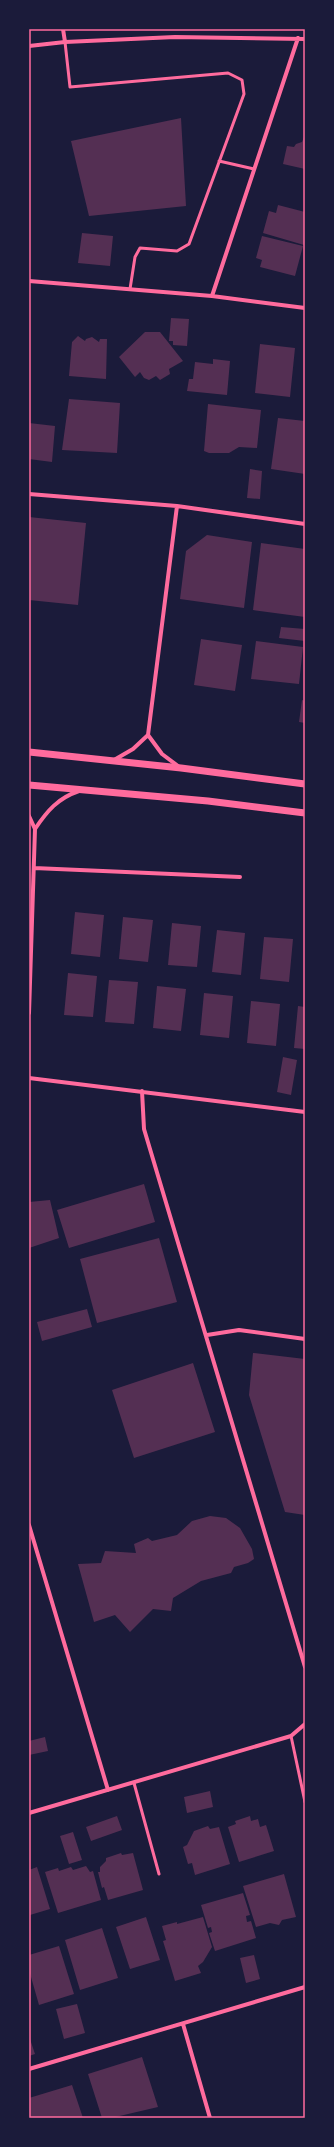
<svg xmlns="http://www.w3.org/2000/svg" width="334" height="2147" font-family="'Varela Round',sans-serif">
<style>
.building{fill:#542f53}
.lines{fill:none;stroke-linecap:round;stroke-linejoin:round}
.service{stroke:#ff6b9d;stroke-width:3}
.minor{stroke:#ff6b9d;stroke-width:4}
.tertiary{stroke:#ff6b9d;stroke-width:7}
.neatline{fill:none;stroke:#ff6b9d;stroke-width:1.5}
</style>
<rect width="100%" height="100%" fill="#1b1b3a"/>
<path class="building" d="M181,118L186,206L89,216L71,141Z
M304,137L305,169L283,164L287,146L294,147L296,144L302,142Z
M278,205L305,212L304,245L263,233L269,211L276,213Z
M82,233L113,236L110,266L78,263Z
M262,236L303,246L295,276L260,267L262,260L256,258Z
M171,318L189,319L187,346L173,345V341H169Z
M145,332H160L183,361L169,369L170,374L160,380L156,376L149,380L144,378L140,372L135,377L119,357Z
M78,336L85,341L86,339L92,337L99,342L100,339H107L106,379L69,376L72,342Z
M260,344L295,348L290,397L255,393Z
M213,359L230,361L227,395L187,391L189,379H193L195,362L213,364Z
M69,399L120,403L117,453L62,450Z
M208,404L261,410L257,448L239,447L229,453H209L204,451Z
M278,418L305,421V474L271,469Z
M29,423L55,426L52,462L29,459Z
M250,469L262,471L260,499L247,498Z
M29,517L86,523L78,605L29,600Z
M207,535L252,542L244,608L180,599L186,551Z
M261,543L305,549V617L253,610Z
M281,627L305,629V641L279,638Z
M201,639L242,645L235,691L194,685Z
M256,641L303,647L299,684L251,679Z
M302,700L305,701V723L299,722Z
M75,912L104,915L100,957L71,954Z
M123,917L153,920L148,962L119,959Z
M172,923L201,926L197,967L168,965Z
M217,930L245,933L241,975L212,972Z
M264,937L293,939L289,982L260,979Z
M68,973L97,976L93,1017L64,1015Z
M109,980L138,982L134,1024L105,1022Z
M157,986L186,989L181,1031L153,1028Z
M204,993L233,996L229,1038L200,1035Z
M251,1001L280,1004L276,1046L247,1043Z
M298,1006L305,1007V1049L294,1048Z
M283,1057L297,1060L291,1095L277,1092Z
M144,1184L155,1222L69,1248L57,1210Z
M50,1200L59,1238L29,1248V1202Z
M159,1238L177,1302L97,1323L80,1259Z
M87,1309L92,1327L42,1341L37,1322Z
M253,1353L305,1359V1515L285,1512L249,1395Z
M193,1363L215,1432L134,1458L112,1390Z
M210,1516L226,1518L240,1528L252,1549L254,1559L248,1563L234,1567L231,1573L201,1581L173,1598L171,1611L153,1609L130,1632L115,1615L94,1622L78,1564L101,1563L105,1551L136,1553L134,1544L148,1538L152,1541L177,1535L192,1521Z
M45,1737L48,1751L29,1755V1741Z
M210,1791L213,1807L187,1813L184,1797Z
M117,1816L122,1830L91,1841L86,1827Z
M250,1816L251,1821L258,1819L260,1827L266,1825L274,1851L239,1862L228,1827L236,1824L235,1821Z
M208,1826L210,1829L219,1827L230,1864L195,1875L192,1863L188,1864L183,1847L187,1845L194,1831Z
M73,1832L82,1860L69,1864L60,1836Z
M121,1853L122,1855L133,1853L143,1890L108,1900L104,1887L102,1888L98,1872H100V1867L106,1861V1858Z
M86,1866L90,1872L93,1871L101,1900L58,1913L45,1872L58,1868L59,1871L71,1867L73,1870Z
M37,1867L50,1909L30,1915L29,1870Z
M284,1874L296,1917L282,1920L279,1925L270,1923L256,1927L243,1886Z
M243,1893L250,1915L246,1916L247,1922L251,1921L256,1938L215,1951L209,1933L212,1932L211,1927L208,1928L201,1905Z
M146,1917L160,1960L130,1969L116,1927Z
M203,1917L212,1947L203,1962L198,1966L201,1973L175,1981L163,1941L166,1940L162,1926L177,1922V1924Z
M102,1928L118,1978L80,1990L65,1940Z
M59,1946L74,1994L39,2005L29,1970V1955Z
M254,1955L260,1979L246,1983L240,1958Z
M77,2004L85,2033L64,2039L56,2009Z
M29,2036L35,2054L29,2056Z
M142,2057L158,2107L111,2118H102L88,2074Z
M72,2085L83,2118H29V2098Z"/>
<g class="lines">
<path class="service" d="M65,42L70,87L228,73L242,80L244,94L189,244L177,251L140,248L135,257L130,289
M219,161L254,169
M291,1736L305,1802
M134,1783L159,1874"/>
<path class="minor" d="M63,29L65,42
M29,46L65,42L175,37L305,39
M29,281L212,296L305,308
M212,296L298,38
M29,494L177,506L305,524
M148,735L162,754L178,766
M114,760L133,749L148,735L177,506
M29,816L35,829L29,1013
M35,829C47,811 58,798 79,791
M34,868L240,877
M29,1078L305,1112
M142,1091L144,1129L305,1667
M207,1335L239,1330L305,1339
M29,1525L108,1790
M29,1813L291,1736L305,1724
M183,2024L210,2118
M29,2069L305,1987"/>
<path class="tertiary" d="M29,752L181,768L305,784
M29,785L208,801L305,813"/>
</g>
<rect width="334" height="2147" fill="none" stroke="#1b1b3a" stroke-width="60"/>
<rect x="30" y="30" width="274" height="2087" class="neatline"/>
</svg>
